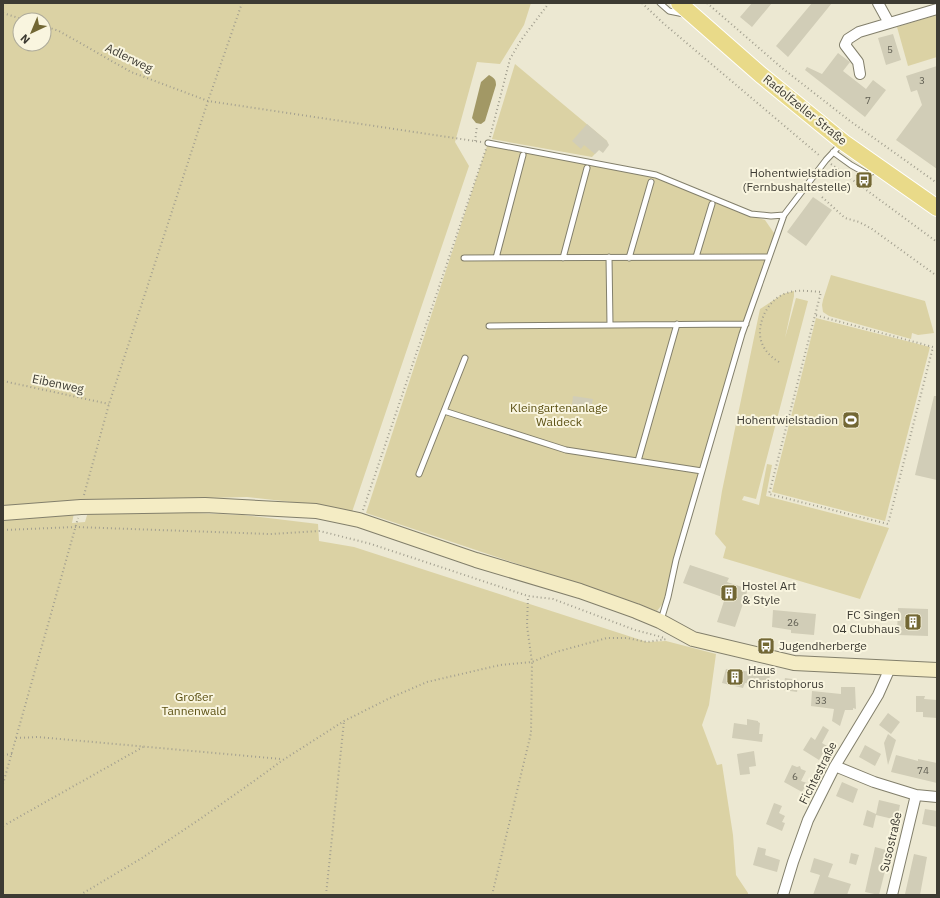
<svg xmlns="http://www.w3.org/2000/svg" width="940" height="898" font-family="'IBM Plex Sans',sans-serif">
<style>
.green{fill:#dbd2a4;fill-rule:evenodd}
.water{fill:#a29865}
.building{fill:#d1cdb7}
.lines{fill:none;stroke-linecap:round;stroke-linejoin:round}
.lane-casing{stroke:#827f6b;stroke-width:7}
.street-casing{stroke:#827f6b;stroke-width:12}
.secondary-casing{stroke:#827f6b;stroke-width:16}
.primary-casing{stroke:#fff;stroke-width:18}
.path{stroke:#a29f8f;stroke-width:2;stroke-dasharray:1 3;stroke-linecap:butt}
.lane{stroke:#fff;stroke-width:5}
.street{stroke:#fff;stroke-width:10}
.secondary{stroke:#f4ecc4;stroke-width:14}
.primary{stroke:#e9da89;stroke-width:16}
.labels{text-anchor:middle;stroke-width:4;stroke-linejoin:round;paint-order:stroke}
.number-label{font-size:10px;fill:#626054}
.street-label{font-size:12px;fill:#3d3b33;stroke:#f9f5df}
.poi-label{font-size:12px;fill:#3d3b33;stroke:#f9f5df;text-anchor:end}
.park-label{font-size:12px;fill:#5b5012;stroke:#f9f5df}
</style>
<rect width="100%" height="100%" fill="#ece8d2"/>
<path class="green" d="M3,3H531L524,25L500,64L477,62L455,142L469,166L352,512L327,506L247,497L88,501L3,507ZM20,20H44V44H20Z
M937,15V57L908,66L897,27Z
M515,64L607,141L592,157L492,139Z
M488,143L656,175L753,216L765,220L776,236L742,334L668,597L657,611L366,513Z
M831,275L925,301L934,333L918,335L912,333L911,339L829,316L823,312L822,305L823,300Z
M794,291V296L785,338L796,298L808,301L756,499L744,496L742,500L759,505L767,464L772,465L766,496L889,528L860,599L723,558L726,547L715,534L722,491L760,309L783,294Z
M816,318L930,347L885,521L772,492Z
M88,512H173L243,515L318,524L319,541L354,547L647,642L666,641L716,654L709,705L702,725L717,765L722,764L733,835L736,875L748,893V895H3V520L74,513L72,523L85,522Z"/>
<path class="water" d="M489,75C494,78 496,79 496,85L485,121L481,124L476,123L472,118L481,82Z"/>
<path class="building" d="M752,3H772L752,27L740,17Z
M812,3H832L788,57L776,46Z
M893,34L901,60L886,65L878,38Z
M838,53L850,62L843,71L866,89L873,80L886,90L865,117L805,70L807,67L822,74Z
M937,66V169L896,140L922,105L917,90L911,92L906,76Z
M587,124L607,141L609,145L603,153L599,150L595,154L584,145L581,149L572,141Z
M813,197L832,210L806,246L787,232Z
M573,396L593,399L591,409L572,406Z
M934,396H937V480L915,475Z
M690,565L729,578L727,582L748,589L735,627L717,622L725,598L683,583Z
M898,608L928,609V636L897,635Z
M773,610L816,614L814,635L791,633V630L772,627Z
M726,669L737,672L738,670L770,675L768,687L745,683L743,688L722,683Z
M785,678L799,680L797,692L783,690Z
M841,687H855L856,709L853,708V710H845L840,726L832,721L834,709L811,706L812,691L841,694Z
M916,696H925L924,699L937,700V718L923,717V712H916Z
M888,713L900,722L891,734L879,725Z
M747,719L758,721V722L760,723L759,734H763L762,742L732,738L734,723L747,725Z
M823,726L829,730L822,743L827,746L819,760L803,750L811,737L815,740Z
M888,734L896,740L888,765L884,743Z
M865,745L881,754L875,766L859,757Z
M754,751L756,766L749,767L750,774L740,775L737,754Z
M896,755L918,761V759L937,763V783L891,772Z
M792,765L797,767L800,766L801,769L806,771L801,781L807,783L802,792L784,782Z
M842,782L858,789L853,803L836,796Z
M879,800L900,805L897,820L876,815L873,828L863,825L867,810L876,814Z
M774,803L782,806L779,813L785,816L782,822L785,823L782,831L766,824Z
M925,809L937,811V827L922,824Z
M758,847L766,849L765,855L780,860L777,872L753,865Z
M875,847L890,851L879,895L865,892Z
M851,853L859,855L856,865L849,863Z
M914,854L927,857L920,895L905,894Z
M814,858L833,864L828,877L851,884L847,895H813L820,875L810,872Z"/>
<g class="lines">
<g class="lane-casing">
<path id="lane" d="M660,3L669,11L684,14
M488,143L656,175L751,214L771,216L784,215
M833,152L851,165L867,174L877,170
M609,257L610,325
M696,257L712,204
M464,258L769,257
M496,258L523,155
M563,258L587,168
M629,258L651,182
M489,326L746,324
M444,411L566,450L702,471
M638,461L677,324
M419,474L465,358
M661,620L668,597L676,560L742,334L784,215L826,160L842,143"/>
</g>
<g class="street-casing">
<path id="street" d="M878,3L889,23
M860,74L858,62L845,45L848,39L859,32L937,9
M835,766L874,782L916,795L937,797
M783,895L793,862L808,820L835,766L878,695L890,668
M892,895L916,795"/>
</g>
<g class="secondary-casing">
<path id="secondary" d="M3,513L81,507L205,505L316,511L359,520L476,560L580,591L636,611L660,621L693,639L794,663L937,670"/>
</g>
<g class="primary-casing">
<path id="primary" d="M679,3L761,75L843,142L937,208"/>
</g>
<path class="path" d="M642,3L663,23L820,156
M707,3L782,68L850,121L937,183
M3,13L25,20
M44,26L59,31L131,72L208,101L481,142
M490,137L510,59L521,40L549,3
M475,141L477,126
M831,164L937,242
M822,197L845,218L859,222L872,229L937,276
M779,362C769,356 761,347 760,335C759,319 769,300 784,294C796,289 808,291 821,292L769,494L888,524L933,347L815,315
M3,381L109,404
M84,495L109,404L208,101L242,3
M363,510L486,149
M3,530L76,527L270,534L320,531L371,544L528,596L553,599L635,630L665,638
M16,738L38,737L281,759
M3,755L12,754
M3,784L78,518
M3,826L143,747
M80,895L142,858L200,819L254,781L283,760L344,721L390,698L427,682L500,665L532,662L556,652L607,638H627L647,642L667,639
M326,895L344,721
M492,895L531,733L532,662L527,626L528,596"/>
<use href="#lane" class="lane"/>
<use href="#street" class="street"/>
<use href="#secondary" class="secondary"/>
<use href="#primary" class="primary"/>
</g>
<defs>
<g id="bus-square" transform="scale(0.9)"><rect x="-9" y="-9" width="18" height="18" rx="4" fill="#726734" stroke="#f9f5df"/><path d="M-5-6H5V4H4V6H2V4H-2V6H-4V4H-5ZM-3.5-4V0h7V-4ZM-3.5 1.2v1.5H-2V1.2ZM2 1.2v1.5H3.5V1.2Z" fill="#fff"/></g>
<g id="stadium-square" transform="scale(0.9)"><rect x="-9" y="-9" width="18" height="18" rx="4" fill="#726734" stroke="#f9f5df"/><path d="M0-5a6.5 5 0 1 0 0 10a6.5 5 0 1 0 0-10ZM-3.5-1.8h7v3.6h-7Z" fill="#fff"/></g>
<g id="building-square" transform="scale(0.9)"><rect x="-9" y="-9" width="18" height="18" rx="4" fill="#726734" stroke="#f9f5df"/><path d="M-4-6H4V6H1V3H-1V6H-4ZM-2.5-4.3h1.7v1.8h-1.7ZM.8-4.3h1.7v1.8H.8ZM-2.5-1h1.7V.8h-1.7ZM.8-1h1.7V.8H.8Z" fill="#fff"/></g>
</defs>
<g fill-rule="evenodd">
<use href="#bus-square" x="864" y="180"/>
<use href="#stadium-square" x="851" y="420"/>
<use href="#building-square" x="729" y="593"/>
<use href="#building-square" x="913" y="622"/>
<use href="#bus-square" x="766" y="646"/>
<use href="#building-square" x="735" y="677"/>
</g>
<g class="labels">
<g class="number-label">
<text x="890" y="53">5</text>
<text x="922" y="84">3</text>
<text x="868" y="104">7</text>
<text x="793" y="626">26</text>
<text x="821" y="704">33</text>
<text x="923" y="774">74</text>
<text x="795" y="780">6</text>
</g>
<g class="street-label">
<text transform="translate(129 58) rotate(26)" y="4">Adlerweg</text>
<text transform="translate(805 110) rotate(39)" y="4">Radolfzeller Straße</text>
<text transform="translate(58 384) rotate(12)" y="4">Eibenweg</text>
<text transform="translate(818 773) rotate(-63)" y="4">Fichtestraße</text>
<text transform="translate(891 842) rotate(-77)" y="4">Susostraße</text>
</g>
<g class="poi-label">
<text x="851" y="177">Hohentwielstadion<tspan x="851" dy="14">(Fernbushaltestelle)</tspan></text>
<text x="838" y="424">Hohentwielstadion</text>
<text x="742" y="590" text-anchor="start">Hostel Art<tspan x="742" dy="14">&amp; Style</tspan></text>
<text x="900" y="619">FC Singen<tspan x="900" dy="14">04 Clubhaus</tspan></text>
<text x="779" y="650" text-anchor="start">Jugendherberge</text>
<text x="748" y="674" text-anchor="start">Haus<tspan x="748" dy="14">Christophorus</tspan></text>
</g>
<g class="park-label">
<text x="559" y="412">Kleingartenanlage<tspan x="559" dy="14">Waldeck</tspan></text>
<text x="194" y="701">Großer<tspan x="194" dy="14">Tannenwald</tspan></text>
</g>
</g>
<rect width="940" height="898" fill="none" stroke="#3d3b33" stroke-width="8"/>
<g transform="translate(32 32) rotate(224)"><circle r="19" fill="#f9f5df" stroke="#aeab9a"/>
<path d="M0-3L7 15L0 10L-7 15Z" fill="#726734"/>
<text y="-6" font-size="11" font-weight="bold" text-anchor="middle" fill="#3d3b33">N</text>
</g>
</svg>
